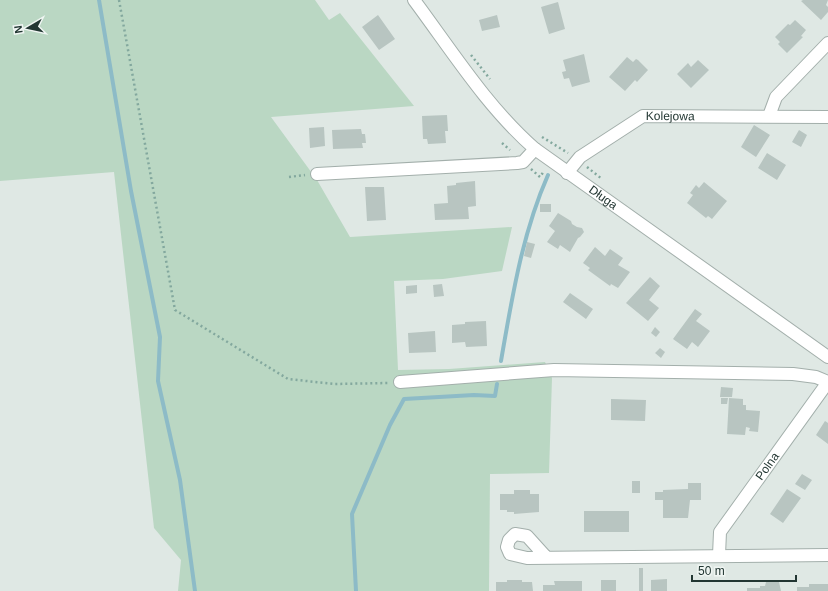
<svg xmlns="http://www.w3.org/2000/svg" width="828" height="591" font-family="Helvetica,sans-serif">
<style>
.green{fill:#bad7c3}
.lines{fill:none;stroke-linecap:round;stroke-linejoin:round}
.stream{stroke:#8dbbc7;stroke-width:4}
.building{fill:#b8c5c1}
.minor-casing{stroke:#a3afab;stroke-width:14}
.tertiary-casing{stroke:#a3afab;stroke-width:14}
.path{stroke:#83a89e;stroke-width:2.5;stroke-dasharray:2 3;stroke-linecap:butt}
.minor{stroke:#fff;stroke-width:12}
.tertiary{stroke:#fff;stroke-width:12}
.labels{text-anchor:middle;stroke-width:4;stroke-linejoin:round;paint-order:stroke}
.street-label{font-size:12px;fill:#223632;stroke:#eff5f2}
</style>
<rect width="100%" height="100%" fill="#dfe8e4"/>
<path class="green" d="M0,0H315L329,20L340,13L414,106L271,117L317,180L350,237L512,227L502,271L443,279L394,281L398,370L449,369L545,362L552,378L549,473L490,474L489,591H178L181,560L154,528L114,172L0,181Z"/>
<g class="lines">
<path class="stream" d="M99,0L131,191L160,337L158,381L180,480L195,591
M501,361C512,298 522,234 548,175
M356,591L352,514L390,425L404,399L474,395L495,396L497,384"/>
</g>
<path class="building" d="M803,0H828L826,5L828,7V12L821,20L801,1Z
M558,2L565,29L549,34L541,7Z
M378,15L395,39L379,50L362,27Z
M497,15L500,27L482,31L479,20Z
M795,20L806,30L801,36L803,37L787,53L778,44L780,42L775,37L788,24L790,25Z
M584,54L590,82L572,87L569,78L564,79L562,72L566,71L563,60Z
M627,57L633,62L636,59L638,60L648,70L637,82L635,80L625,91L609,77Z
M698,60L709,70L691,88L677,74L688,63L691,67Z
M447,115L448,131H445L446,143L428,144L427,139H423L422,116Z
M754,125L770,135L756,157L741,147Z
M324,127L325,146L310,148L309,128Z
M361,129L362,134H365L366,143H362L363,148L333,149L332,130Z
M799,130L807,135L801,147L792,142Z
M767,153L786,165L777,180L758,168Z
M475,181L476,206L468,207L469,219L435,220L434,204L448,203L447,186L456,185V183Z
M704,182L727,201L712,219L708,216L706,218L687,203L693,195L690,193L696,185L699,188Z
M365,187H384L386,220L367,221Z
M540,204H551V212H540Z
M558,213L571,221L572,224L577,227L582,228L584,232L580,237L578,238L570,252L560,245L558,249L547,242L555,231L549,226Z
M527,242L535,244L531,258L524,256Z
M595,247L605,256L610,249L623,258L618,265L630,272L618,288L611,284L610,286L588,270L590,268L583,263Z
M650,277L660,286L649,300L659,308L648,321L626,303Z
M442,284L444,296L434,297L433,285Z
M417,285V293L406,294V286Z
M570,293L593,309L586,319L563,302Z
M695,309L702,314L696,321L710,331L698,347L692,342L687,349L673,339Z
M486,321L487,346L466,347L465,342L452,343V325L465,324V322Z
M655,327L660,332L656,337L651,333Z
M435,331L436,352L409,353L408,333Z
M660,348L665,352L661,358L655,353Z
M721,387L733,388L732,397H720Z
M721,398H728L727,404H721Z
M729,398L743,399V405H746V410L760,411L758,432L749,431L750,428L746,427L745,435L727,434Z
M611,399L646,400L645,421L611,420Z
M825,421L828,423V444L816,435Z
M802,474L812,480L805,490L795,484Z
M632,481H640V493H632Z
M688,483H701V500H690L688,518H663V500H655V492H663V490L688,489Z
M787,489L801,498L783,523L770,514Z
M514,490H530V494H539V512L514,514V512H507V510H500V494H514Z
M584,511H629V532H584Z
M639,568H643V591H639Z
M667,579V591H651V580Z
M507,580H522V582H532L533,591H496V582H507Z
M601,580H616V591H601Z
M554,581H582V591H543V585H555Z
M766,582H779L781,591H747V588H760V586H765Z
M809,584H828V591H797V587H809Z"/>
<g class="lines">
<g class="minor-casing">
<g id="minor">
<path d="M769,116L776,97L828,43"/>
<path id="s1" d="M567,173L580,157L643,116L828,117"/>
<path d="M317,174L517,163L523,162L535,149"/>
<path d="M400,382L554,370L793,374L816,377L828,382"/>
<path id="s2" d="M719,555L720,532L828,382"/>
<path d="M546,557L527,536L515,534L509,540L507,547L510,554L527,558L828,555"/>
</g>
</g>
<g class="tertiary-casing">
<g id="tertiary">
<path id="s3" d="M414,0C452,51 487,107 535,149L828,357"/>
</g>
</g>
<path class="path" d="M119,0L175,310L288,379L334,384L388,383
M471,55L490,79
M542,137L568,153
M502,143L510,150
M587,167L602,179
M531,169L540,177L544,171
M289,177L305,175"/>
<use href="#minor" class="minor"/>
<use href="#tertiary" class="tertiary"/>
</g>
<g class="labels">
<g class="street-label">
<text dy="4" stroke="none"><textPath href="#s1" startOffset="123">Kolejowa</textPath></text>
<text dy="4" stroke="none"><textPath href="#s3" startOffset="276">Długa</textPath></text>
<text dy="4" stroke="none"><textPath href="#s2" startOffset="104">Polna</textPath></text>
</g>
</g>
<g transform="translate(28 28) rotate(261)" stroke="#eff5f2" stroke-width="3" paint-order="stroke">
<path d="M0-3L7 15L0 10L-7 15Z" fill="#223632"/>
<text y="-6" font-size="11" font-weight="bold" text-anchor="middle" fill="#223632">N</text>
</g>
<path d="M692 575v6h104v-6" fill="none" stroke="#223632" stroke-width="2"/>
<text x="698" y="575" font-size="12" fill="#223632" stroke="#eff5f2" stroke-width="3" paint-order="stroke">50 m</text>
</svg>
